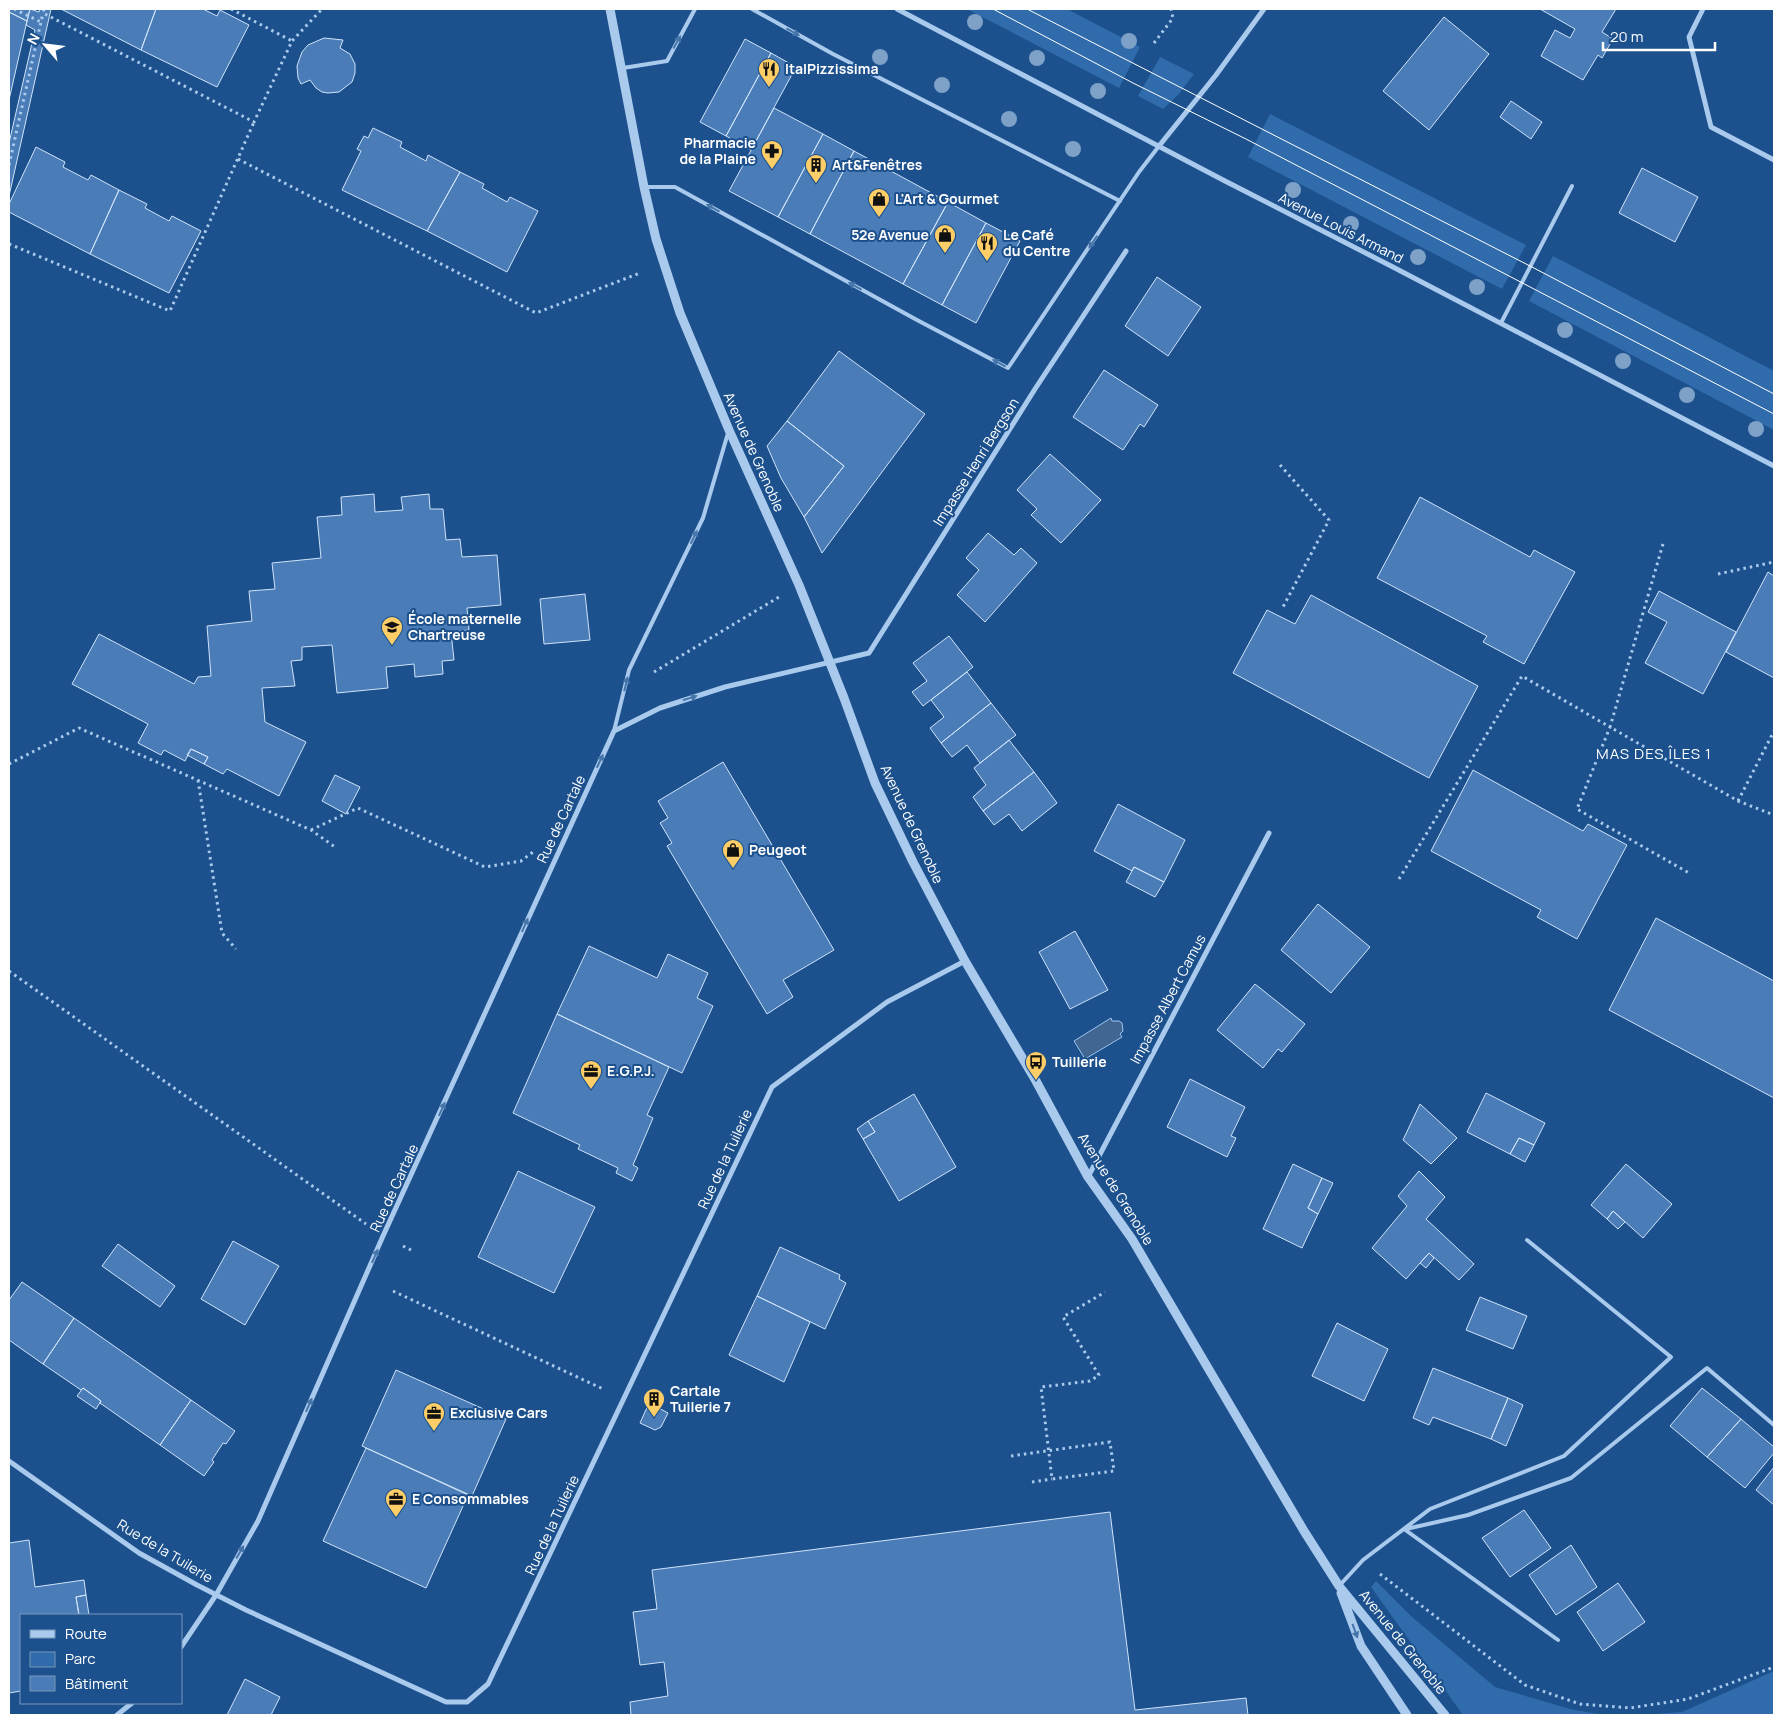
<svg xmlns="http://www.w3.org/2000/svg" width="1783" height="1724" font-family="Manrope,sans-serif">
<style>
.green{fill:#306bab}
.water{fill:#406691;stroke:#9dc5ef}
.building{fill:#4a7db7;stroke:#cfe3f9}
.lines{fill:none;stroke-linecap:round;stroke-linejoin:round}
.path{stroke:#a9caed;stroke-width:3;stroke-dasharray:2.5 4;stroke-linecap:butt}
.service{stroke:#a9caed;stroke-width:4}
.minor{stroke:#a9caed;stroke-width:5}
.tertiary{stroke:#a9caed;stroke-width:9}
.tram{stroke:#fff;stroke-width:1}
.tree{fill:#7ea1c8}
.oneway{fill:#4675aa}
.labels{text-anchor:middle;stroke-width:4;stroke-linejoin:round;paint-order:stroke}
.poi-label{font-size:14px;font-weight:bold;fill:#fff;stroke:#1c518d;text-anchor:start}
.street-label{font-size:14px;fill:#fff;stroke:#1c518d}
.neighbourhood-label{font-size:15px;letter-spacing:1px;fill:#fff;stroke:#1c518d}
</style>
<rect width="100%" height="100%" fill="#1c518d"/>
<path class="green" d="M967,9H1067L1140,47L1119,88Z
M1160,57L1194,74L1178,95L1163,109L1138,96Z
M1270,114L1526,245L1502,289L1248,157Z
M1553,256L1774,371V430L1529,301Z
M1376,1581L1412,1617L1495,1687L1570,1709L1603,1715H1463L1371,1587Z
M1774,1671V1715H1644L1682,1712Z"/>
<path class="water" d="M1111,1018L1112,1021H1119L1122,1023L1123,1031L1120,1034L1122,1037L1085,1059L1074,1041Z"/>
<path class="building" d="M9,9H30L27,21L9,12Z
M30,9L39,12L40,9H51L9,196V143L35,30L26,25Z
M61,9H156L141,50Z
M156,9H203L217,16L220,10L249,25L217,87L141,50Z
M1540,9H1616L1602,32L1613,39L1602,58L1598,55L1583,80L1541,56L1555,30L1570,38L1575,29Z
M9,12L27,21L9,100Z
M1444,17L1489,54L1429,130L1383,91Z
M324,38L343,40L340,48L350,54L355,64V73L352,82L339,92L328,93L322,92L316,88L310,80L301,84L298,78L297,66L302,52L308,45Z
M745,39L771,53L726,136L700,122Z
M771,53L796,67L751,150L726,136Z
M1511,101L1542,122L1531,139L1500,117Z
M774,108L823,134L778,217L729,191Z
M373,128L402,142L400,147L426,161L428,155L460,172L427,231L342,190L361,151L357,149L364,136L368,138Z
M823,134L854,151L810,234L778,217Z
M36,147L65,162L63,167L88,180L91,175L119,190L90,254L9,212V204Z
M854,151L948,202L903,284L810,234Z
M1642,168L1698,197L1675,242L1619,213Z
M460,172L484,184L482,188L507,202L510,197L538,211L507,272L427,231Z
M119,190L147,204L145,208L169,221L172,216L201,231L169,293L90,254Z
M948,202L986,223L942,305L903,284Z
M986,223L1020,241L976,323L942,305Z
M1157,277L1201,307L1168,356L1125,326Z
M839,351L925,414L822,553L804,517L844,466L787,421Z
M1104,370L1158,405L1144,427L1140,424L1123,450L1073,417Z
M787,421L844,466L804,517L781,478L767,446Z
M1050,454L1101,500L1061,543L1031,515L1037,509L1017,490Z
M374,494L375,512L403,510L401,497L429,494L430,509H443L446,540L460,539L462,557L497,555L501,605L467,608L469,630L451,632L454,660L442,661L443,674L415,677L414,664L386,667L388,688L337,693L332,645L302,647V660L291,661L295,686L262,688L265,722L306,742L279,796L227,769L223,774L204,764L208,757L191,749L185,761L164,750L161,755L138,743L148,724L72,684L99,634L194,684L198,677L211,676L207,626L252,621L249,591L275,589L272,563L321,558L317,517L342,515L341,497Z
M1420,497L1530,557L1534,550L1575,572L1524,664L1483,642L1487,636L1377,578Z
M988,533L1014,555L1021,548L1037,563L985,622L957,595L979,570L966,558Z
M1768,572L1774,576V678L1726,652Z
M1659,591L1736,632L1703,694L1645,663L1667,622L1648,612Z
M585,594L590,640L544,644L540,599Z
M1311,595L1478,686L1429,778L1233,673L1267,610L1295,624Z
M949,636L973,667L923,706L912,692L927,681L913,663Z
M967,672L991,703L941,743L930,728L944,717L931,700Z
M991,703L1016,735L980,763L967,745L952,757L941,743Z
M1009,740L1034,772L983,811L973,797L986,785L974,768Z
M191,749L208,757L204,764L187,755Z
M723,762L834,950L783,980L793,997L767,1014L667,846L672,843L660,823L668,818L658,801Z
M1473,770L1583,831L1588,824L1627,845L1577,939L1537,917L1541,910L1431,851Z
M1034,772L1057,803L1022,831L1009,814L994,825L983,811Z
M335,775L360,787L346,814L322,801Z
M1118,804L1185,840L1164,882L1134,867L1132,871L1094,851Z
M1134,867L1164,882L1155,897L1126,882Z
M1318,904L1370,947L1331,993L1281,950Z
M1656,918L1774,981V1098L1609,1010Z
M1075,931L1108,990L1070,1009L1039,952Z
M589,946L657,978L668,954L708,973L697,998L713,1006L682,1073L557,1014Z
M1255,984L1305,1024L1282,1052L1278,1049L1263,1068L1217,1030Z
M557,1014L669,1067L647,1115L653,1118L633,1165L638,1168L632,1181L616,1173L618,1168L578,1149L580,1145L513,1113Z
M1190,1079L1245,1107L1231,1136L1236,1138L1227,1157L1167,1127Z
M1486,1093L1545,1123L1534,1145L1519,1138L1510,1154L1467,1132Z
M914,1094L956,1167L899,1201L863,1139L875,1132L868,1121Z
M1420,1104L1457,1138L1431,1164L1403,1140Z
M868,1121L875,1132L863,1139L857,1129Z
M1519,1138L1534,1145L1525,1162L1510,1154Z
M1293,1164L1322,1178L1308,1208L1318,1214L1302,1248L1263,1229Z
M1626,1164L1672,1204L1643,1238L1613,1211L1607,1219L1591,1205Z
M518,1171L595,1207L554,1293L478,1257Z
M1419,1171L1445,1197L1426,1219L1474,1264L1459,1280L1429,1253L1406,1279L1372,1248L1407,1206L1398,1196Z
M1322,1178L1333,1183L1318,1214L1308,1208Z
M1613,1211L1625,1222L1618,1229L1607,1219Z
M233,1241L279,1266L245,1325L201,1299Z
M118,1244L175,1286L160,1307L102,1266Z
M780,1247L840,1275L839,1279L846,1283L825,1329L757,1296Z
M1429,1253L1434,1258L1426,1268L1420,1263Z
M22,1282L74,1318L43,1364L9,1340V1300Z
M757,1296L810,1322L784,1382L729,1355Z
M1480,1297L1527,1316L1513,1349L1466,1330Z
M74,1318L191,1400L160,1445L100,1403L101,1401L83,1388L81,1390L43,1364Z
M1337,1323L1388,1349L1364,1401L1312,1376Z
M1433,1368L1508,1398L1491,1439L1433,1417L1429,1425L1413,1418Z
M396,1370L506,1419L472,1496L362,1446Z
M83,1388L101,1401L96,1409L77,1396Z
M1702,1388L1741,1419L1707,1457L1670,1426Z
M1508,1398L1523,1405L1506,1446L1491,1439Z
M191,1400L235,1431L226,1444L223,1443L212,1460L214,1462L204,1476L160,1445Z
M649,1403L668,1413L661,1427L655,1430L640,1423Z
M1741,1419L1774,1447V1453L1745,1488L1707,1457Z
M366,1448L468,1495L426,1588L323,1541Z
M1774,1467V1505L1756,1490Z
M1524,1510L1551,1548L1510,1577L1482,1538Z
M1110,1512L1135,1710L1246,1698L1248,1715H631L630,1702L668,1696L664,1662L640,1665L633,1612L657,1609L652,1570Z
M29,1540L35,1587L84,1580L86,1595L76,1597L79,1615H21V1691L9,1693V1543Z
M1571,1545L1597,1587L1556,1615L1529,1575Z
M1618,1583L1645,1622L1603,1651L1577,1612Z
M86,1595L89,1615H79L76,1597Z
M245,1679L280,1697L271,1715H227Z"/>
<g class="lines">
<path class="path" d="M14,9L41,22
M44,9L43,13L254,122L292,41L322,9
M231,9L292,41
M1154,43L1173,18L1171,9
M238,159L536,313L640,273
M9,165L43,13
M9,244L170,311L254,122
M1280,465L1329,520L1283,607
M1663,544L1610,727L1738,801L1774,815
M1718,574L1774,562
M654,672L779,597
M9,764L79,728L311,830L335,847
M198,780L222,933L236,949
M1738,801L1774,731
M311,830L358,808L485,867L521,861L533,852
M1399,879L1522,676L1610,727L1577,809L1689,873
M9,971L366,1224
M403,1246L411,1250
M393,1291L603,1389
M1011,1456L1110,1442L1114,1471L1052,1479L1041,1387L1090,1381L1099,1375L1063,1317L1105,1292
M1032,1482L1052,1479
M1380,1574L1525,1685L1580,1704L1630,1708L1688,1699L1774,1667"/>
<path class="service" d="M752,9L833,54L1120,201
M623,68L667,61L695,9
M644,187H675L917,320L1008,368L1139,172L1159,146
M1501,323L1572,186
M614,731L629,670L703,518L728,433
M1404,1529L1558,1640
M1406,1529L1468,1515L1571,1478L1707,1368L1774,1425
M1339,1586L1363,1560L1430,1509L1564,1456L1671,1357L1527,1240"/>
<path class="minor" d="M897,9L1225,181L1391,266L1774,466
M1703,9L1689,37L1711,127L1774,160
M1159,146L1216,75L1264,9
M1088,1177L1269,833
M9,1461L139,1553L197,1585L246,1610L446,1702H467L488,1684L772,1087L887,1002L965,961
M181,1647L216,1595L258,1521L383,1236L614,731L660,708L725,687L869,653L1035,389L1126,251
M117,1715L132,1703"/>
<path class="tertiary" d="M610,9L644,187L656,239L680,313L729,430L799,585L844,698L875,783L913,862L965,961L1036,1081L1088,1177L1132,1239L1304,1531L1339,1586L1445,1715
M1341,1593L1361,1646L1407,1715"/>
<path class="tram" d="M993,9L1133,83L1246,139L1774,414
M1027,9L1532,267L1774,394"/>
</g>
<g class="tree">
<circle cx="975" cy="22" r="8"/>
<circle cx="1129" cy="41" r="8"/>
<circle cx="880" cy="57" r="8"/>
<circle cx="1037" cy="58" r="8"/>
<circle cx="942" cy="85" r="8"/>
<circle cx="1098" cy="91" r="8"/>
<circle cx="1009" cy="119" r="8"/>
<circle cx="1073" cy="149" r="8"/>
<circle cx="1293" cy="190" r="8"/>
<circle cx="1351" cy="224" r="8"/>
<circle cx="1418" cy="257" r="8"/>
<circle cx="1477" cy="287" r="8"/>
<circle cx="1565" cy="330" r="8"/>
<circle cx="1623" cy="361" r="8"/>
<circle cx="1687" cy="395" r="8"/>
<circle cx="1756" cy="429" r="8"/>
</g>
<defs><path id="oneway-solid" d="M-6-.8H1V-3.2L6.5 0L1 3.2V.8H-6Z" transform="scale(1.25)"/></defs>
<g class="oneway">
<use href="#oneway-solid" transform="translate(793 32) rotate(29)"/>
<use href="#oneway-solid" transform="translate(677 42) rotate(-61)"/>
<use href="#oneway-solid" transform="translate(713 208) rotate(-151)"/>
<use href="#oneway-solid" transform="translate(1093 242) rotate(124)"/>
<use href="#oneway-solid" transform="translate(855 286) rotate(-151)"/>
<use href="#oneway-solid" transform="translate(999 363) rotate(-152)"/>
<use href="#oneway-solid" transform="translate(694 537) rotate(-64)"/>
<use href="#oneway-solid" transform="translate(626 684) rotate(-76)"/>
<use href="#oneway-solid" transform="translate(690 698) rotate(-18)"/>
<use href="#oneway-solid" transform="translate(600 761) rotate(-65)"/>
<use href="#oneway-solid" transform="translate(525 925) rotate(-66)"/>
<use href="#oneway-solid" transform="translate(442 1109) rotate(-66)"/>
<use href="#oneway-solid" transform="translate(375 1256) rotate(-66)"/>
<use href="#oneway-solid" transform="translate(309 1405) rotate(-66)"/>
<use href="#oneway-solid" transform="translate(240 1552) rotate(-60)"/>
<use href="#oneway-solid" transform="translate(1355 1631) rotate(70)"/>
</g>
<defs>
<g id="restaurant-pin" transform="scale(1.125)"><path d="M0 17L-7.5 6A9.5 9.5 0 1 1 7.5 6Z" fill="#fdce67" stroke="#1c518d"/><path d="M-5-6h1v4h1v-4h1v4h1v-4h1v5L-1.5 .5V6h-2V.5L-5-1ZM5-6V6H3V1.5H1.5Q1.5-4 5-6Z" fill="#111"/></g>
<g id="pharmacy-pin" transform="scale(1.125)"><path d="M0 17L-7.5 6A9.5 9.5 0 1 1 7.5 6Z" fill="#fdce67" stroke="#1c518d"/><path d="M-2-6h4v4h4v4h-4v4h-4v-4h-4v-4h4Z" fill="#111"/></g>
<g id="building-pin" transform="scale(1.125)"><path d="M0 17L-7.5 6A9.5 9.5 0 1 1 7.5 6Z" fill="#fdce67" stroke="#1c518d"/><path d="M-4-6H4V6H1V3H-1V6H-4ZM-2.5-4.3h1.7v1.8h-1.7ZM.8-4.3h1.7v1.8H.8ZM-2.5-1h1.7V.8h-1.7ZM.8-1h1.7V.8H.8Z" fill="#111"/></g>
<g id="shop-pin" transform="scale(1.125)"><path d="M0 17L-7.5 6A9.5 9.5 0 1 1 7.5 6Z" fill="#fdce67" stroke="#1c518d"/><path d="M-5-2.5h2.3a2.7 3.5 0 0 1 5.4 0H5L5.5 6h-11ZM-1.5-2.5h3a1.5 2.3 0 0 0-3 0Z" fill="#111"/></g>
<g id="school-pin" transform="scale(1.125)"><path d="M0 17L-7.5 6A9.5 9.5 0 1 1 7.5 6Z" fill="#fdce67" stroke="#1c518d"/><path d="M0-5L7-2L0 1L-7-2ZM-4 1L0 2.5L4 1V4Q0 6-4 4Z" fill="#111"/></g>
<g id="bus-pin" transform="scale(1.125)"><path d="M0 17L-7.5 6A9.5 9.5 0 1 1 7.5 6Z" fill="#fdce67" stroke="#1c518d"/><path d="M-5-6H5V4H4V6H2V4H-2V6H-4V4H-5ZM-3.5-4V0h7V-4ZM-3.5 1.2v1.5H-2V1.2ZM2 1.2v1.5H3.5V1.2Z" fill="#111"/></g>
<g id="office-pin" transform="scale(1.125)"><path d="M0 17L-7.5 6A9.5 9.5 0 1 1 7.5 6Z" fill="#fdce67" stroke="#1c518d"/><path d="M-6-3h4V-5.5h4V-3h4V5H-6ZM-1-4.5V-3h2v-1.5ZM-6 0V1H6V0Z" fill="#111"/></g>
</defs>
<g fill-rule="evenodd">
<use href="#restaurant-pin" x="769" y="69"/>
<use href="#pharmacy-pin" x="772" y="151"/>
<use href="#building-pin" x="816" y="165"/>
<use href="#shop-pin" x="879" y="199"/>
<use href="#shop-pin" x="945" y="235"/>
<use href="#restaurant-pin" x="987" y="243"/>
<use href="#school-pin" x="392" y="627"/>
<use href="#shop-pin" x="733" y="850"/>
<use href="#bus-pin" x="1036" y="1062"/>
<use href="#office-pin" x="591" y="1071"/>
<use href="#building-pin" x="654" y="1399"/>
<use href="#office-pin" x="434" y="1413"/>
<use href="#office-pin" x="396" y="1499"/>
</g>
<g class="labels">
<g class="poi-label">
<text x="785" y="74">ItalPizzissima</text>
<text x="756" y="148" text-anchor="end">Pharmacie<tspan x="756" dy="16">de la Plaine</tspan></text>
<text x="832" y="170">Art&amp;Fenêtres</text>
<text x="895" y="204">L'Art &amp; Gourmet</text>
<text x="929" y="240" text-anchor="end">52e Avenue</text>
<text x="1003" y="240">Le Café<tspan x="1003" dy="16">du Centre</tspan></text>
<text x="408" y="624">École maternelle<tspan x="408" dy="16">Chartreuse</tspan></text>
<text x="749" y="855">Peugeot</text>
<text x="1052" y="1067">Tuillerie</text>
<text x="607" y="1076">E.G.P.J.</text>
<text x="670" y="1396">Cartale<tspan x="670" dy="16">Tuilerie 7</tspan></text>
<text x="450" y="1418">Exclusive Cars</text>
<text x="412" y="1504">E Consommables</text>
</g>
<g class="street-label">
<text transform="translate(1341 228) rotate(27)" y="5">Avenue Louis Armand</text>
<text transform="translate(754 452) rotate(66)" y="5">Avenue de Grenoble</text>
<text transform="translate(976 462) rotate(-58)" y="5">Impasse Henri Bergson</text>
<text transform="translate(561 819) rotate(-65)" y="5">Rue de Cartale</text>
<text transform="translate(912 824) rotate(65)" y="5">Avenue de Grenoble</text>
<text transform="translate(1168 999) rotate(-62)" y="5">Impasse Albert Camus</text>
<text transform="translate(725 1159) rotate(-65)" y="5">Rue de la Tuilerie</text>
<text transform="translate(394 1188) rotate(-65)" y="5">Rue de Cartale</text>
<text transform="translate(1116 1189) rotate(58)" y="5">Avenue de Grenoble</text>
<text transform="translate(552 1525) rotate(-65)" y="5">Rue de la Tuilerie</text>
<text transform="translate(165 1551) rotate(31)" y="5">Rue de la Tuilerie</text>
<text transform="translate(1403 1642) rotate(51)" y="5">Avenue de Grenoble</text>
</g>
<g class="neighbourhood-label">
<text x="1654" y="759">MAS DES ÎLES 1</text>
</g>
</g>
<rect width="1783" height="1724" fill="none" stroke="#ffffff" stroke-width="20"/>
<rect x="20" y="1614" width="162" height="90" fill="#1c518d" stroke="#7797bb"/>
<rect x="30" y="1630" width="25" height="8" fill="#a9caed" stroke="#7797bb"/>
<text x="65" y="1639" font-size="15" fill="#ffffff">Route</text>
<rect x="30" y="1652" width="25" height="15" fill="#306bab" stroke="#7797bb"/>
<text x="65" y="1664" font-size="15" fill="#ffffff">Parc</text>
<rect x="30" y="1676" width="25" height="15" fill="#4a7db7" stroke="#7797bb"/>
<text x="65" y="1689" font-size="15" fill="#ffffff">Bâtiment</text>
<g transform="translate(45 45) rotate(298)" stroke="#1c518d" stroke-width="4" paint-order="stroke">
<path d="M0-4L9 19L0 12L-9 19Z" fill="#ffffff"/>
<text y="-8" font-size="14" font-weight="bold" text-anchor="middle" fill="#ffffff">N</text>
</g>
<path d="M1603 42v8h112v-8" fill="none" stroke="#ffffff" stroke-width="2.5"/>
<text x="1610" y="42" font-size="15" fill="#ffffff" stroke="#1c518d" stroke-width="4" paint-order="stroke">20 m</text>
</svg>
